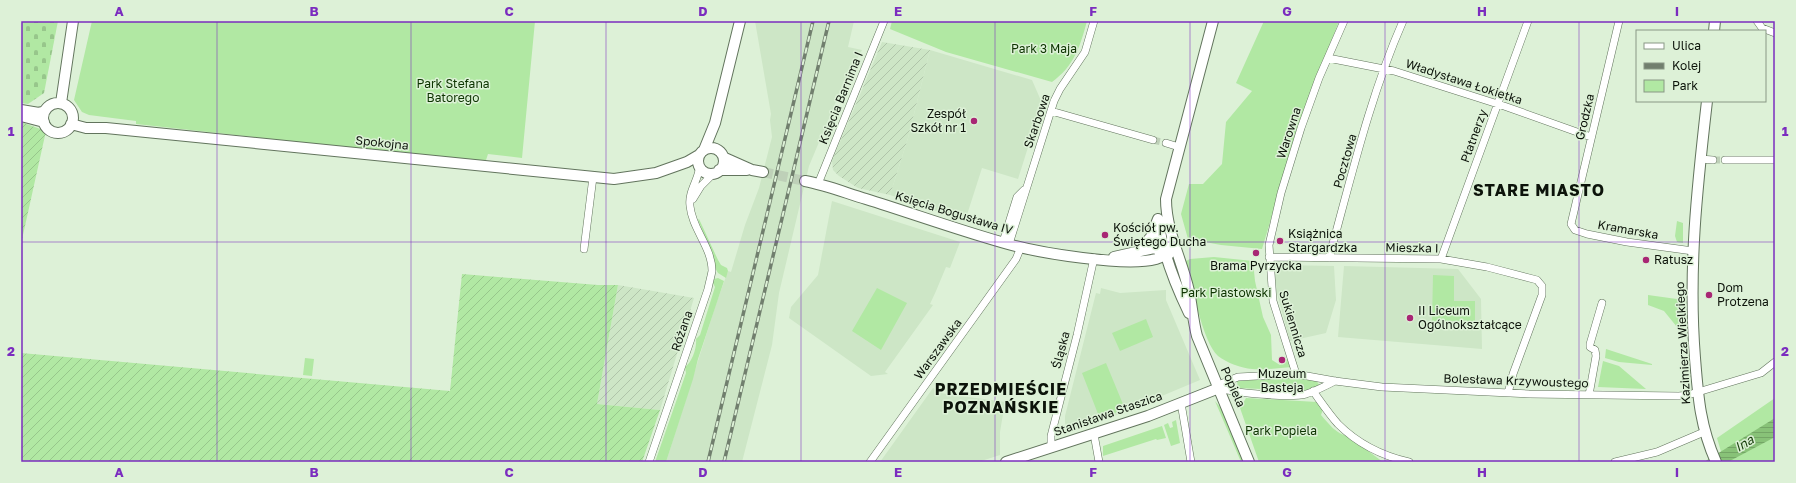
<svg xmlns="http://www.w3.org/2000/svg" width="1796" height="483" font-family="'Golos Text',sans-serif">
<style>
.built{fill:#cde6c6}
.industrial{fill:url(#industrial-furrows)}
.green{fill:#b1e8a3}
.cemetery{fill:url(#cemetery-stones)}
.garden{fill:url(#garden-furrows)}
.water{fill:url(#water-rules)}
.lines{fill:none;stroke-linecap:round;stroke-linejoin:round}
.street-tunnel{stroke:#bed0b8;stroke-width:7;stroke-dasharray:7 3.5;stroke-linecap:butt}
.secondary-tunnel{stroke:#bed0b8;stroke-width:10;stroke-dasharray:10 5;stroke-linecap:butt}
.street-casing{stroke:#62745d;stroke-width:8}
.secondary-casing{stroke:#62745d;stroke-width:12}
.street{stroke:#fff;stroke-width:7}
.secondary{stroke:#fff;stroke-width:10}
.rail-casing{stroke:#717f6e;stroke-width:3.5}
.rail{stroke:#ddf1d7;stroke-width:2;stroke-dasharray:6;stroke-linecap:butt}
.grid{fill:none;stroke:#7b2cbf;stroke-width:1;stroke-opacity:0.55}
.poi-dot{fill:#a82674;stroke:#ddf1d7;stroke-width:1.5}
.labels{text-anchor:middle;stroke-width:3;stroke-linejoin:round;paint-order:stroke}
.park-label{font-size:12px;fill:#0d3401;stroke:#ddf1d7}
.street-label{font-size:12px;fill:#0c130a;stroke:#ddf1d7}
.poi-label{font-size:12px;fill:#0c130a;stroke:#ddf1d7;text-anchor:start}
.water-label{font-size:13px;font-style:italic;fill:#153c08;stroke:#ddf1d7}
.district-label{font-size:16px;font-weight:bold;letter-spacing:1px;fill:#0c130a;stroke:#ddf1d7}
.neatline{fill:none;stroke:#7b2cbf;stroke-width:1.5}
.grid-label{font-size:13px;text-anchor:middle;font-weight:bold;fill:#7b2cbf}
</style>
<defs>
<pattern id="industrial-furrows" width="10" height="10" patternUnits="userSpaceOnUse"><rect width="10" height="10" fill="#cde6c6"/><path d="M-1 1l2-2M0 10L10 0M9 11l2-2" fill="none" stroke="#afc4a9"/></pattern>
<pattern id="cemetery-stones" width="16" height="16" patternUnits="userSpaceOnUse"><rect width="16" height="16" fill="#b1e8a3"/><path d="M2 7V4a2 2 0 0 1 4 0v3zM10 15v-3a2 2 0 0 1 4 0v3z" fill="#97c68b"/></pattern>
<pattern id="garden-furrows" width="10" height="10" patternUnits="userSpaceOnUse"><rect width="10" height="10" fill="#b1e8a3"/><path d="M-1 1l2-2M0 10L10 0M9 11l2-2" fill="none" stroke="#97c68b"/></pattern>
<pattern id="water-rules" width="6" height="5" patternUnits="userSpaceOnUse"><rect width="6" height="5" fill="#88c278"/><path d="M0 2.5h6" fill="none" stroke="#74a666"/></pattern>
</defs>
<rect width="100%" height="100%" fill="#ddf1d7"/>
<path class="built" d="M755,21H854L848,47L862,50L840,92L809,166L779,293L772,345L742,462H666L716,304L728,271L731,272L745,225L759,188L772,137L770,120L771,114Z
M930,50L1032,80L1042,103L1018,179L982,168L965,221L890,195L908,138Z
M832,201L960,242L950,268L946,267L936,291L930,304L933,305L885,372L888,374L871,376L789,318L791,307L818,275Z
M1278,265L1334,266L1336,300L1326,333L1290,341L1276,289L1275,273Z
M1344,266L1458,269L1481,299L1482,349L1338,337Z
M1101,288L1120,293L1166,290V300L1200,380L1145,403V404L1141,406L1069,433L1065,423V416L1096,293L1100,294Z
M933,388L940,393L1005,402L1000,432V455L978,462H880Z"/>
<path class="industrial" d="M882,42L930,50L908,138L890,195L858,188L839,176L833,170L832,161Z
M618,285L694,298L660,410L597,404Z"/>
<path class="green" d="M92,21H535L522,158L488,154L486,160L468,161L136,124V121L89,115L82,112L74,100Z
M892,21H1087C1080,47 1074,66 1052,82L946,52L890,29Z
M1264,21H1339L1298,128L1262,249L1221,245L1188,239L1181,214L1189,184H1203L1222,164L1226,122L1252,91L1236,83Z
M699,219L718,260L721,265L727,268L728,271L726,278L718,273L715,268L711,251L698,220Z
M1677,221L1683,223V243L1677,242L1675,236Z
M1214,257L1253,261L1255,281L1263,317L1271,335L1272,360L1280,365L1289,357L1292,367C1279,368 1265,370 1252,369C1241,368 1227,363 1218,356C1202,341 1192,284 1186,261L1190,259Z
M1433,275L1454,276V301H1475V321H1432Z
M718,278L724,281L698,359L693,379L666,462H655L686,373L685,367C692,362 697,348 696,339L700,335L715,287L713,283L714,279Z
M877,288L907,303L881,350L852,331Z
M1648,295L1684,300V328L1677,327L1664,311L1648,305Z
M1146,319L1153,337L1120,351L1112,333Z
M1606,349L1652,364V365L1619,362L1605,358Z
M305,358L314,359L312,376L303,375Z
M1603,361L1619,366L1646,389L1598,387Z
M1106,363L1125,409L1100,419L1082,373Z
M1297,377L1317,381L1319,385L1306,391L1238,388L1237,381Z
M1246,398L1317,402L1323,409L1321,415C1329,424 1336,434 1348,436L1383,462H1259L1240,408Z
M1775,398V462H1724L1717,438Z
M1215,401L1224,412L1244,462H1241Z
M1176,420L1180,443L1171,446L1164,425L1168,423L1170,428L1173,427L1172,422Z
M1162,426L1166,438L1157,440L1156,439L1103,456V446Z"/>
<path class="cemetery" d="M21,21H58L44,93L28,104L21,103Z"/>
<path class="garden" d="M21,122L46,131L21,244Z
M462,274L598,285H618L597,404L660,410L642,462H21V353L450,391Z"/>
<path class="water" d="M1775,418V437L1728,462H1704Z"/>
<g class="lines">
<path class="street-tunnel" d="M1153,140L1166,143
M1713,160H1725"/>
<path class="secondary-tunnel" d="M763,172L805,181"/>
<g class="street-casing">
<path id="street" d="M1619,21L1571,224L1575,230L1587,234L1627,242L1693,251
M1757,21L1762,28L1775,33
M1328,58L1394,71L1504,106L1591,137
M1051,111L1153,140
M1166,143L1179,147
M1700,159L1713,160
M1725,160H1775
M818,184L884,21
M693,199L701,186L713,174
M1003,242L1017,197L1024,190
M1009,244L1054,101L1060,89L1085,52L1094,21
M584,249L593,177
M1269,257L1441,259L1487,267L1537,280L1542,286V295L1513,374L1508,393
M1329,258C1351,178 1370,96 1403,21
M1441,259L1528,21
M1296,374L1273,301L1269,245L1281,193L1301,128L1319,78L1344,21
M1335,381C1325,386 1316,391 1306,394C1290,398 1234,393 1219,388L1223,383L1238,377L1296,374L1335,381L1382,387L1529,394L1679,396L1688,395L1761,373L1775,362
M1313,391C1321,402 1329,414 1338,424C1357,443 1383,456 1409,462
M1589,395L1596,356L1595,350L1590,347V344L1602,303
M1181,403L1191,462
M1094,434L1099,462
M1051,448V436L1077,335L1094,258
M649,462L708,289C709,283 711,277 712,271C712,247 692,229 690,206C688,193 697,182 699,170
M870,462L1016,259L1021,247
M1615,462L1657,452L1704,432"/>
</g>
<g class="secondary-casing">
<path id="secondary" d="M1213,21L1166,199C1166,231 1182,260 1189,291C1192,306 1193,321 1197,336L1249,462
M1714,31L1715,21
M1707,101C1697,188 1688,270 1695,358C1698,396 1700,426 1716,462
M61,103L73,21
M43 118a15 15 0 1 1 30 0a15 15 0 1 1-30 0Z
M21,110L39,113L45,111
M21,116L44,122
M71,124L86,128H106L614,179L656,173L687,162L699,155
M698 161a13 13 0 1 1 26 0a13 13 0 1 1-26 0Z
M704,150L715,123L740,21
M725,158L752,170L763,172
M719,170H747
M805,181C826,185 846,193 866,199C914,214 961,231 1008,244C1040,253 1125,267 1156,259C1166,256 1173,247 1172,236
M1158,219C1162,251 1175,284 1189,313
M1138,251L1151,237L1158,219
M1114,257L1154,248L1169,254
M1006,462L1148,416L1219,388"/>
</g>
<use href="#street" class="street"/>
<use href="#secondary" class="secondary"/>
<g class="rail-casing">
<path id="rail" d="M708,462L813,21
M724,462L829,21"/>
</g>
<use href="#rail" class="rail"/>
</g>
<path class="grid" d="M217,21V462M411,21V462M606,21V462M801,21V462M995,21V462M1190,21V462M1385,21V462M1579,21V462M21,242H1775"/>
<g class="poi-dot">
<circle cx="974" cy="121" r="4"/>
<circle cx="1105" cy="235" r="4"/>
<circle cx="1280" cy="241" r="4"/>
<circle cx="1256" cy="253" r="4"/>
<circle cx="1646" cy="260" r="4"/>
<circle cx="1709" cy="295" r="4"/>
<circle cx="1410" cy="318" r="4"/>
<circle cx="1282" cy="360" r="4"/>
</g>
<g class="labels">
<g class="park-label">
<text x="1044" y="53">Park 3 Maja</text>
<text x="453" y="88">Park Stefana<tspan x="453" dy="14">Batorego</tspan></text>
<text x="1226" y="297">Park Piastowski</text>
<text x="1281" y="435">Park Popiela</text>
</g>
<g class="street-label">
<text transform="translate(1464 82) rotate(18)" y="4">Władysława Łokietka</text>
<text transform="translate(841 98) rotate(-68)" y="4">Księcia Barnima I</text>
<text transform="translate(1585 117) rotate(-77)" y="4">Grodzka</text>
<text transform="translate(1037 121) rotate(-71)" y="4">Skarbowa</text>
<text transform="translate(1289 133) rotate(-72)" y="4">Warowna</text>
<text transform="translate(1474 136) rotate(-70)" y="4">Płatnerzy</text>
<text transform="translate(382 143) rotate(6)" y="4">Spokojna</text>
<text transform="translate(1345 161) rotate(-74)" y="4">Pocztowa</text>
<text transform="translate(954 213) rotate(17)" y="4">Księcia Bogusława IV</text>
<text transform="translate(1628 230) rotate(10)" y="4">Kramarska</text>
<text transform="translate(1412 248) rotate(1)" y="4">Mieszka I</text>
<text transform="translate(1293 324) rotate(73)" y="4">Sukiennicza</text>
<text transform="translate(682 331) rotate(-71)" y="4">Różana</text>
<text transform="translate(1683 343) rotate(-93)" y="4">Kazimierza Wielkiego</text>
<text transform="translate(938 349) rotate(-54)" y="4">Warszawska</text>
<text transform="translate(1061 350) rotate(-75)" y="4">Śląska</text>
<text transform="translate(1516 381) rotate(2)" y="4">Bolesława Krzywoustego</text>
<text transform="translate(1233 387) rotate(66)" y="4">Popiela</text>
<text transform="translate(1108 414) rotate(-19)" y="4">Stanisława Staszica</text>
</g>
<g class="poi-label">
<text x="966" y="118" text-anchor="end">Zespół<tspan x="966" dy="14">Szkół nr 1</tspan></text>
<text x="1113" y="232">Kościół pw.<tspan x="1113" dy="14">Świętego Ducha</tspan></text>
<text x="1288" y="238">Książnica<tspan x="1288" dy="14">Stargardzka</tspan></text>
<text x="1654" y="264">Ratusz</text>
<text x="1256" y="270" text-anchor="middle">Brama Pyrzycka</text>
<text x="1717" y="292">Dom<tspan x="1717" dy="14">Protzena</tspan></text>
<text x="1418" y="315">II Liceum<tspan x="1418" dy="14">Ogólnokształcące</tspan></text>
<text x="1282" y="378" text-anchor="middle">Muzeum<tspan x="1282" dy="14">Basteja</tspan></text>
</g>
<g class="water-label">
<text transform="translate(1744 443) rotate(-31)" y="5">Ina</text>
</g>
<g class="district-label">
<text x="1539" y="196">STARE MIASTO</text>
<text x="1001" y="395">PRZEDMIEŚCIE<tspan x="1001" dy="18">POZNAŃSKIE</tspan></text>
</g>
</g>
<rect width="1796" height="483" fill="none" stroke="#ddf1d7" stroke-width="44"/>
<rect x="1636" y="30" width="130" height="72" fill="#ddf1d7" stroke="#899885"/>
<rect x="1644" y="43" width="20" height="6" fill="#ffffff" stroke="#899885"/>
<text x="1672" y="50" font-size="12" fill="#0c130a">Ulica</text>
<rect x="1644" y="63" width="20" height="6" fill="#717f6e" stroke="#899885"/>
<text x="1672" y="70" font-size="12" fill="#0c130a">Kolej</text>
<rect x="1644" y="80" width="20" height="12" fill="#b1e8a3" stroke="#899885"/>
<text x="1672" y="90" font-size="12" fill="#0c130a">Park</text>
<rect x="22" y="22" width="1752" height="439" class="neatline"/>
<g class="grid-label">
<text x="119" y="16">A</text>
<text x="314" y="16">B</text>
<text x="509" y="16">C</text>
<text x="703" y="16">D</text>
<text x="898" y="16">E</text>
<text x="1093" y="16">F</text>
<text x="1287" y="16">G</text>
<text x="1482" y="16">H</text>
<text x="1677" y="16">I</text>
<text x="11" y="136">1</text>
<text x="1785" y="136">1</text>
<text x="11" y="356">2</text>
<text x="1785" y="356">2</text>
<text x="119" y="477">A</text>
<text x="314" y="477">B</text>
<text x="509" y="477">C</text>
<text x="703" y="477">D</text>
<text x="898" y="477">E</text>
<text x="1093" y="477">F</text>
<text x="1287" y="477">G</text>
<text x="1482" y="477">H</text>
<text x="1677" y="477">I</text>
</g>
</svg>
